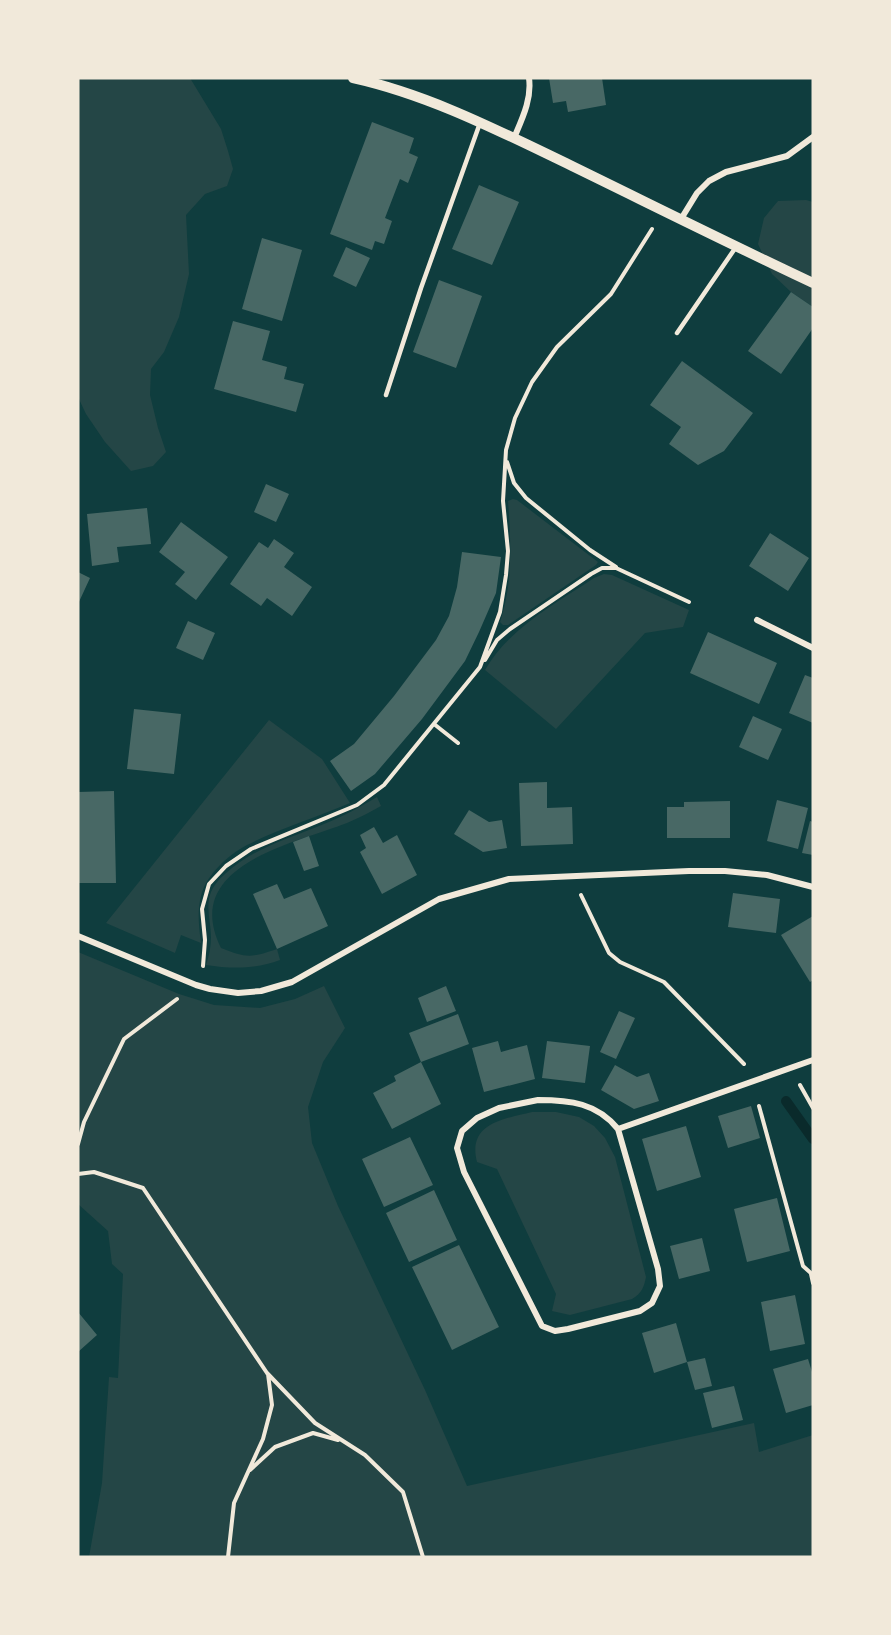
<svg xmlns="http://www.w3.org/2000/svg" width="891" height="1635" font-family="'Exo 2',sans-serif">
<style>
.green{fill:#244646}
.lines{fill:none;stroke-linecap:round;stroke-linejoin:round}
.stream{stroke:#0a2a2b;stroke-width:10}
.building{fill:#486865}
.path{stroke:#f1e9da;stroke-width:4}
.service{stroke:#f1e9da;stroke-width:4.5}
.minor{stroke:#f1e9da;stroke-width:6}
.tertiary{stroke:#f1e9da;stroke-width:10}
</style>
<rect width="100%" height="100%" fill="#0f3d3e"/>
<path class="green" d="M78,78H190L221,129L228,151L233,169L227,186L205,194L186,215L189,274L179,317L164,352L151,369L150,395L158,428L166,452L153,466L131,471L105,442L86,414L78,397Z
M806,200L813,202V307L791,292L772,274L758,244L764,218L778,201Z
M513,499L517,500L598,562L596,565L508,625H503L500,622C513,583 511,542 508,501Z
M604,574L612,575L689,610L683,627L645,633L556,729L485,670C509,628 555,604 594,578Z
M269,720L322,759L350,803C317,817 279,829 247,845C228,855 206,875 201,896C197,912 199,927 201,943L181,935L175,953L106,923Z
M377,797L381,806C370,812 359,818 347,823C293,844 180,865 221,948C246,958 251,958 277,949L280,960C256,969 232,969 206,965C209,956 211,947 211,937C211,922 205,907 211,892C214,885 220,878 225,874C255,847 288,839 324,824C342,817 360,807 377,797Z
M78,952L179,994L214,1005L260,1008L295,999L324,986L345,1028L323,1062L308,1107L312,1143L338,1206L425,1390L467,1486L754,1423L759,1452L813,1435V1557H89L102,1483L109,1377L118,1378L123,1274L112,1264L108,1231L78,1204Z
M532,1112H556L579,1117L594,1126L605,1138L615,1157L646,1277C644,1287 642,1293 632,1299L570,1315L552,1311L556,1294L497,1169L477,1162C467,1123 504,1119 532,1112Z"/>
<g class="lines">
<path class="stream" d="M786,1101L813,1139"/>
</g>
<path class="building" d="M549,78H602L606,105L568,112L566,101L553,103Z
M372,122L414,138L409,153L418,157L408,183L400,179L385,218L392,221L384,244L375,241L372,250L330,234Z
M479,185L519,202L492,265L452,249Z
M262,238L302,250L282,321L242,309Z
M346,247L370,258L356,287L333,276Z
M439,280L482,296L456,368L413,352Z
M791,292L813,307V328L781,374L748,351Z
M233,321L270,331L262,360L287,367L284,379L304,384L296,412L214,389Z
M682,361L753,413L724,451L698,465L669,444L681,427L650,405Z
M266,484L289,494L276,522L254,512Z
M147,508L151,544L117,547L119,562L92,566L87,514Z
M181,522L228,557L196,600L175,584L185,572L159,552Z
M770,533L809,558L788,591L749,566Z
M274,539L294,553L284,567L312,587L292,616L267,598L261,606L230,584L259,542L268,548Z
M462,552L501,557L496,593L479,632L465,661L422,719L375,774L351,791L330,761L354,744L394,696L436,640L449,616L457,587Z
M78,572L90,578L78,604Z
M188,621L215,633L203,660L176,648Z
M708,632L777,663L759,704L690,673Z
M805,675L813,678V723L789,713Z
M134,709L181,714L174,774L127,769Z
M753,716L782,729L768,760L739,747Z
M547,782V808L572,807L573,844L521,846L519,783Z
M114,791L116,883H78V792Z
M777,800L808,808L798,849L767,841Z
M730,801V838H667V807H684V802Z
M469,810L489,822L502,820L507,848L483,852L454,834Z
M810,821L813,822V855L802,853Z
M374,827L383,843L397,835L417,875L382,894L360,852L366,848L360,835Z
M309,836L319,866L304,871L293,842Z
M277,884L284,899L311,888L328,926L277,949L253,894Z
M733,893L780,899L776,933L728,927Z
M813,916V980L810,982L781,935Z
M446,986L456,1011L427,1022L418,998Z
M619,1011L635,1018L616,1059L600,1052Z
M458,1014L469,1044L421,1062L409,1033Z
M498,1041L501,1052L527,1045L535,1079L484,1092L472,1048Z
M547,1041L590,1046L585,1083L542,1078Z
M421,1062L441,1104L392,1129L373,1093L396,1081L394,1076Z
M615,1065L637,1077L649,1073L659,1101L634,1109L601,1090Z
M751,1106L760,1138L728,1148L718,1116Z
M686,1126L701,1177L657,1191L642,1139Z
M410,1137L433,1185L384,1207L362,1159Z
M434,1190L457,1240L409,1262L386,1213Z
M777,1198L790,1251L747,1262L734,1209Z
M702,1238L710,1271L679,1279L670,1246Z
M459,1245L499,1327L452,1350L412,1267Z
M795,1295L805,1344L770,1351L761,1302Z
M78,1312L97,1335L78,1352Z
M676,1323L687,1362L654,1373L642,1333Z
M705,1358L712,1386L695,1390L687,1362Z
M808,1359L813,1375V1405L786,1413L773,1369Z
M734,1386L743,1420L712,1428L703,1393Z"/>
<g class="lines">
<path class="path" d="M507,462L514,483L526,498L590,550L616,567
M485,660L497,640L510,629L591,574L602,568H616L689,602
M434,724L458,743
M581,895L609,953L620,962L664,982L744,1064
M203,966L205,940L202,909L209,884L226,866L251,849L357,805L384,785L480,667L500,612L506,575L508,551L503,501L506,450L515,418L532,382L557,347L611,294L652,229
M800,1085L813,1108
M759,1106L803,1266L813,1275
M78,1144L84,1122L124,1039L177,999
M78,1174L94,1172L143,1188L267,1373L315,1423L365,1455L403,1492L423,1557
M811,1274L813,1283
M250,1470L275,1447L313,1433L338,1440
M228,1557L234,1503L263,1439L272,1405L268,1374"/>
<path class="service" d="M677,333L736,247
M386,395L421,288L480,123"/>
<path class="minor" d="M514,138C522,119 532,99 529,78
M681,219L697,193L709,181L726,172L787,156L813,137
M757,620L813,648
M78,936L196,985L210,989L238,993L261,991L292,982L439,899L509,879L689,871H725L767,875L813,887
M538,1100C570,1100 597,1103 618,1129L658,1269L660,1286L652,1303L640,1311L568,1329L555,1331L542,1326L464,1172L457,1148L462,1131L477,1118L499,1108Z
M618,1129L813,1060"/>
<path class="tertiary" d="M353,78C430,95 501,132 572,166C652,205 732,245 813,283"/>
</g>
<rect width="891" height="1635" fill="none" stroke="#f1e9da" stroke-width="159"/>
</svg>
